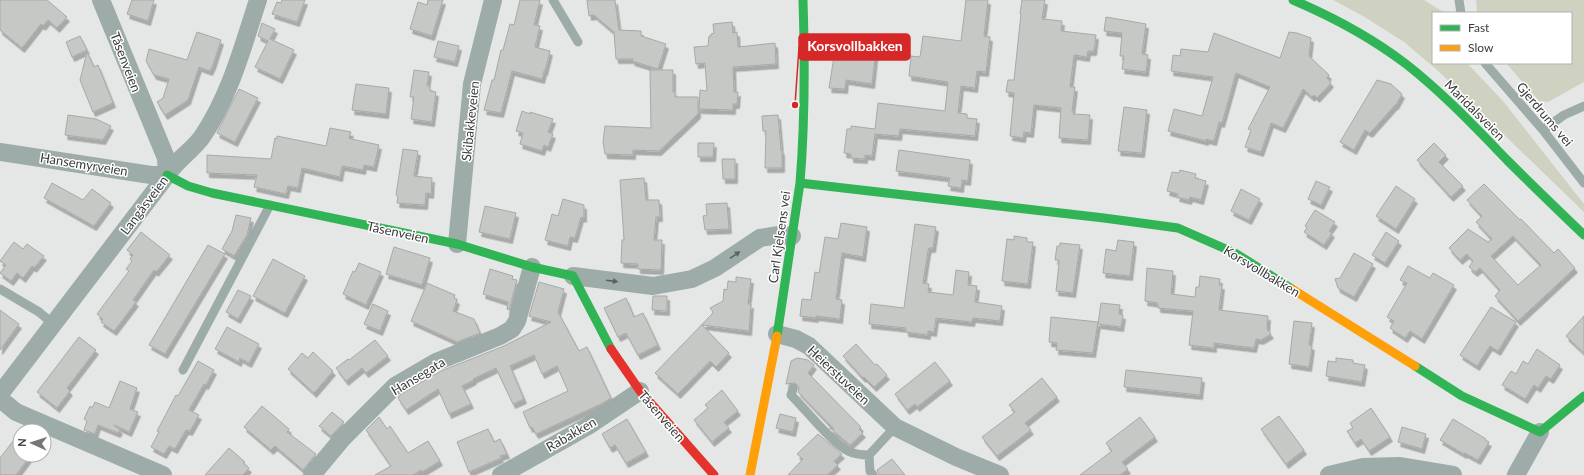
<svg xmlns="http://www.w3.org/2000/svg" width="1584" height="475" font-family="Lato,sans-serif">
<style>
.green{fill:#d0d2c1}
.building{fill:#c6c8c6;stroke:#a7a9a7;fill-rule:evenodd;filter:url(#shadow)}
.lines{fill:none;stroke-linecap:round;stroke-linejoin:round}
.lane{stroke:#9daba9;stroke-width:9}
.street{stroke:#9daba9;stroke-width:18}
.fast{stroke:#30b455;stroke-width:9}
.slow{stroke:#ff9f0a;stroke-width:9}
.jam{stroke:#e5322d;stroke-width:9}
.oneway{fill:#5b6260}
.labels{text-anchor:middle;stroke-width:3;stroke-linejoin:round;paint-order:stroke}
.street-label{font-size:13px;fill:#383b39;stroke:#fff}
.leader{fill:none;stroke:#d62828;stroke-width:1.5}
.callout-dot{fill:#d62828;stroke:#fff;stroke-width:1.5}
.callout{fill:#d62828;stroke:#d62828;stroke-width:1.5}
.callout-label{font-size:14px;text-anchor:middle;font-weight:bold;fill:#fff}
</style>
<defs>
<filter id="shadow"><feDropShadow dx="2.5" dy="4.5" stdDeviation="0" flood-color="#0004"/></filter>
</defs>
<rect width="100%" height="100%" fill="#e4e7e5"/>
<path class="green" d="M1333,0H1424L1445,13H1433V63H1467L1503,101L1584,204V212L1436,69L1404,42L1363,16Z
M1476,0H1584V82L1548,102L1539,101L1506,63H1571V13H1477Z"/>
<path class="building" d="M0,0H47L67,17L57,28L48,20L43,26L41,24L22,48L0,30Z
M132,0H154L148,21L127,14Z
M282,0H305L297,22L272,14L277,2L281,3Z
M428,0H443L432,36L410,29L418,2L427,5Z
M520,0H540L534,25L540,26L535,47L550,51L545,71H544L542,79L512,71L501,113L484,110L492,80H494L501,50H503L510,24L514,25Z
M587,0H615L619,30L641,31V36L666,44L658,69L632,61L633,59H616L614,32L594,15L589,16Z
M966,0H988L984,36L990,37L986,72L977,71L975,88L961,86L958,113L967,114V118L977,119L975,136L900,129L899,136L875,134L872,156L865,155V159L851,158V154L844,153L847,129H851V126L875,129L878,103L945,111L948,82L909,76L911,56L920,57L923,36L961,41Z
M1022,0H1045L1042,19L1062,21L1061,31L1096,35L1094,51H1088L1087,57L1074,55L1070,87H1075L1072,111H1074L1073,114L1090,115L1088,140L1059,138L1061,108L1034,105L1031,133L1024,132L1023,138L1010,136L1014,93L1006,92L1008,80H1014L1021,14H1020Z
M1106,17L1146,24L1142,54L1148,55L1146,72L1122,69L1124,56H1120L1122,33L1104,31Z
M732,22L733,33L737,32L738,47L775,43L776,64L733,67L734,92H738L737,104H733V110L699,109L700,90L707,91L705,63L696,64L694,47L708,46L709,36H711V34L714,33L713,24Z
M262,23L275,29L270,39L294,50L280,79L255,67L268,41L258,36Z
M197,32L221,40L213,65L210,71L199,67L188,100L165,115L157,102L163,98L169,79L154,75L146,61L149,49L187,60Z
M1289,32L1297,33L1311,38L1309,56L1329,75L1327,78L1331,83L1317,98L1314,95L1312,97L1303,89L1283,128L1271,123L1261,152L1245,147L1251,130L1248,129L1270,87L1236,73L1222,123L1219,122L1214,141L1206,139V141L1168,131L1174,109L1202,116L1213,77L1171,71L1173,55L1180,56L1181,49L1208,52L1214,33L1280,58Z
M80,36L87,50L72,57L66,42Z
M438,41L459,46L455,62L434,57Z
M836,44L876,49L872,84L846,80L845,89L829,88Z
M87,52L94,67L98,65L113,103L93,112L80,80Z
M414,70L429,72L427,86H430V91L436,92L432,122L411,119L414,97H410Z
M650,70H673V92H675V97H698V114L659,151L633,150V155L605,154L603,142L605,126L651,128Z
M1377,80L1391,84L1402,94L1396,105H1395L1370,133L1365,130L1354,150L1340,142Z
M356,84L389,88L386,114L352,110Z
M239,89L258,98L235,142L217,133Z
M1124,107L1147,110L1142,153L1118,151Z
M522,111L530,114V112L553,119L548,132L553,134L548,147L544,145L542,151L520,144L523,133L516,131Z
M68,115L96,119L111,126L103,140L65,135Z
M778,115L781,150L782,151V168H765L766,131H763L762,116Z
M330,128L351,132L349,138L351,139L379,145L374,167L364,165L363,170L342,166L340,177L302,168L298,188L288,186L286,194L254,187L257,175L207,173V155L271,159L275,138L277,139V136L326,146Z
M698,143H714L713,157H698Z
M1434,143L1446,155L1439,162L1463,186L1451,197L1417,160Z
M403,149L418,151L414,176L432,178L431,194L426,193L425,205L397,203L398,196L396,195Z
M899,150L970,160L968,181L962,180L961,188L948,186L950,178L944,177L896,171Z
M722,159H735V179H723Z
M1180,170L1196,174L1195,178L1206,181L1201,200L1190,197L1189,200L1177,197L1178,194L1167,191L1172,172L1179,173Z
M644,178L646,200H659L660,217H656L654,240H662L661,270L638,269V264L621,263L622,240H624L620,180Z
M1316,181L1330,187L1321,205L1308,199Z
M52,183L83,200L92,189L111,203L94,226L44,198Z
M1484,184L1520,220L1521,219L1554,253L1558,249L1575,268L1518,321L1495,296L1500,290L1480,268L1475,272L1469,267L1473,261L1467,254L1460,260L1449,248L1468,229L1488,242L1492,239L1476,222L1482,216L1467,200ZM1513,236L1541,265L1518,285L1491,256Z
M1396,186L1415,199L1396,229L1376,216Z
M1241,189L1260,199L1249,220L1231,211Z
M563,199L584,205V218L581,217L575,238L570,237L568,246L545,240L552,214L558,216Z
M727,203L729,229L705,230L703,216L707,215L706,204Z
M485,206L516,213L510,239L479,232Z
M1315,210L1335,222L1329,231L1332,233L1324,245L1304,232L1307,228L1305,226Z
M236,215L251,218L247,235L234,256L222,249L232,231Z
M841,223L867,227L863,257L842,253L836,299L842,300L840,319L816,316V318L800,316L802,299L811,300L815,272L819,273L820,268L825,237L838,239Z
M915,224L936,227L933,248H929L928,251L923,283L929,284L928,292L953,295L956,270L969,272L968,285L977,286L975,302L1002,306L1000,321L973,318L972,322L936,318L934,332L928,331V335L906,332V328L869,324L871,304L904,308Z
M141,232L170,255L156,272L154,270L133,300L136,302L114,331L101,322L103,319L97,314L129,271L126,269L132,261L130,259L133,255L127,250Z
M1386,232L1399,241L1385,263L1372,255Z
M1014,236L1027,238V242H1033L1028,284L1002,281L1007,239L1014,240Z
M1118,240L1134,242L1130,276L1103,273L1106,249L1116,251Z
M14,242L23,249L27,244L44,256L34,268L32,266L23,278L17,273L11,281L0,273L6,265L0,261Z
M1060,243L1080,245L1073,293L1056,291L1059,264V260H1055L1057,246H1060Z
M208,245L225,254L165,354L149,345Z
M394,247L430,258L422,285L386,274Z
M1354,253L1373,264L1354,297L1338,288L1335,279L1340,278Z
M273,259L305,276L285,313L253,296Z
M359,263L381,272L366,305L343,294L353,271L355,272Z
M1408,266L1430,278L1433,273L1454,285L1422,339L1410,331L1405,338L1390,328L1394,321L1387,317L1407,283L1400,280Z
M1147,268L1173,271L1171,294L1195,297L1196,287H1199L1200,276L1220,279L1219,285H1222L1219,310L1268,316L1267,329L1271,334L1261,340L1256,339L1254,348L1214,343V348L1189,345L1193,311L1158,308V303L1145,301Z
M490,269L513,276L512,279L517,280L509,310L507,309L508,302L483,294Z
M736,277L751,279L748,304H751L749,331L702,325L729,353L716,367L710,361L678,394L655,373L712,314L713,312L710,308L723,301L724,289L727,290L728,281L736,282Z
M539,282L564,289L558,312L579,351L587,347L611,398L603,403L536,434L532,427L530,428L523,412L568,391L557,366L542,374L534,355L510,366L524,399L513,404L496,368L473,379L474,380L462,386L471,404L449,414L438,389L406,410L398,398L401,394L441,371L504,346L551,322L529,316Z
M427,283L455,295L454,298L457,300L453,311L474,319L480,333L457,342L411,321Z
M238,290L251,296L238,319L226,312Z
M653,296H667V311L652,310Z
M626,298L634,317L643,313L658,345L638,355L626,333L618,337L604,308Z
M1101,303L1120,305L1119,314L1123,315L1121,327L1098,324Z
M373,304L388,311L380,331L364,324Z
M1491,307L1516,322L1498,351L1490,346L1477,366L1460,355Z
M0,310L19,324L0,350Z
M1584,316V353L1566,336Z
M1051,317L1098,322L1093,353L1056,350L1057,343L1049,342Z
M1294,321L1312,323L1309,345L1312,346L1309,367L1289,364Z
M227,327L259,344L249,363L240,358L239,362L215,349Z
M79,337L96,350L67,388L70,391L57,408L37,392Z
M375,340L388,356L366,373L362,368L346,381L336,368L348,359L349,360Z
M856,344L875,365L877,364L887,375L874,387L864,377L863,378L843,356Z
M1537,349L1560,365L1551,379L1546,376L1538,388L1534,385L1525,399L1502,385L1511,371L1516,374L1523,361L1528,364Z
M313,352L333,371L314,393L288,369L302,353L308,358Z
M797,358L808,360L814,365L808,373L861,427L859,429L863,433L850,445L831,429L829,428L834,429L798,392L799,388L797,385L795,383L786,384L791,361Z
M1336,358L1353,360V363L1365,365L1362,382L1326,376L1328,361L1336,362Z
M198,361L214,370L206,385L204,384L189,410L199,415L190,431L186,430L175,449L169,446L164,454L151,447L159,432L157,431L176,395L178,396Z
M935,362L950,381L917,407L915,404L907,410L895,394Z
M1126,370L1202,378L1200,395L1124,387Z
M1042,378L1057,397L1025,423L1031,430L997,456L982,437L1015,412L1009,405Z
M120,381L137,388L130,409L138,412L129,432L114,425L120,430L118,433L98,425L95,434L84,430L87,421L84,419L90,406L92,408L95,402L109,408Z
M722,390L738,411L724,422L729,428L712,442L694,420L708,408L705,405Z
M262,406L289,429L287,432L316,454L303,470L275,446L271,450L244,427Z
M1371,408L1390,437L1369,451L1361,439L1355,443L1347,431L1353,428L1350,423Z
M332,412L344,422L331,436L319,426Z
M780,414L796,418L793,432L776,428Z
M1279,416L1304,450L1286,464L1261,429Z
M379,417L387,429L390,426L408,453L428,441L440,461L422,472L421,470L413,475H375L391,466L366,430Z
M1140,417L1155,437L1122,462L1128,469L1120,475H1080L1112,451L1106,443Z
M627,419L646,452L626,463L615,445L610,448L602,434Z
M1453,419L1486,439L1485,440L1489,442L1478,460L1465,453L1464,454L1440,440Z
M1402,427L1426,434L1422,449L1398,442Z
M488,429L494,442L500,439L507,454L500,456L501,458L469,472L457,442Z
M20,432V455H31L16,475H0V458Z
M818,434L842,454L834,461L838,465L827,475H788L803,459L797,454Z
M229,448L245,462L243,463L249,468L243,475H205Z
M892,459L905,475H879L877,470Z"/>
<g class="lines">
<path class="lane" d="M553,0L578,42
M1459,0L1461,13
M1485,63L1543,130L1584,183
M1543,130L1564,115L1584,106
M0,289L39,312L53,324
M183,370L270,205
M793,389L791,395C806,410 831,442 848,451C854,454 863,455 869,455L895,427
M869,455L870,471L873,475"/>
<path class="street" d="M101,0L166,158L167,175
M0,152L151,175H167
M457,244L472,84L493,0
M573,276L653,286L692,279L715,268L760,238L779,235L792,236
M777,334L796,339L809,346L895,427L956,457L1000,475
M0,394L167,175C177,159 191,152 202,137C230,96 243,46 258,0
M0,399L16,412L163,475
M312,475L342,439L395,386L436,362L500,336L512,329L517,321L532,267
M501,475L588,426L640,391
M1329,475L1363,467L1399,466L1453,475
M1516,475L1540,432"/>
<path class="fast" d="M1293,0C1333,17 1372,38 1406,64C1443,93 1475,127 1508,161C1533,186 1558,210 1584,235
M167,175L188,186L212,193L457,244L532,267L573,276L611,349
M800,183L1104,218L1178,228L1235,253L1292,289
M777,336L800,183C805,122 805,61 803,0
M1415,366L1462,396L1540,432L1584,396"/>
<path class="slow" d="M1292,289L1415,366
M750,475L777,336"/>
<path class="jam" d="M611,349L640,391L714,475"/>
</g>
<defs><path id="oneway-solid" d="M-6-.8H1V-3.2L6.5 0L1 3.2V.8H-6Z"/></defs>
<g class="oneway">
<use href="#oneway-solid" transform="translate(735 255) rotate(-34)"/>
<use href="#oneway-solid" transform="translate(612 281) rotate(7)"/>
</g>
<g class="labels">
<g class="street-label">
<text transform="translate(126 62) rotate(69)" y="5">Tåsenveien</text>
<text transform="translate(1475 110) rotate(45)" y="5">Maridalsveien</text>
<text transform="translate(1545 114) rotate(50)" y="5">Gjerdrums vei</text>
<text transform="translate(470 121) rotate(-84)" y="5">Skibakkeveien</text>
<text transform="translate(84 164) rotate(9)" y="5">Hansemyrveien</text>
<text transform="translate(144 205) rotate(-53)" y="5">Langåsveien</text>
<text transform="translate(398 232) rotate(12)" y="5">Tåsenveien</text>
<text transform="translate(779 237) rotate(-82)" y="5">Carl Kjelsens vei</text>
<text transform="translate(1262 271) rotate(31)" y="5">Korsvollbakken</text>
<text transform="translate(839 375) rotate(43)" y="5">Heierstuveien</text>
<text transform="translate(418 376) rotate(-31)" y="5">Hansegata</text>
<text transform="translate(662 416) rotate(49)" y="5">Tåsenveien</text>
<text transform="translate(571 434) rotate(-30)" y="5">Rabakken</text>
</g>
</g>
<path class="leader" d="M795 105L799 47"/>
<circle class="callout-dot" cx="795" cy="105" r="4"/>
<rect class="callout" x="799" y="34" width="111" height="26" rx="4"/>
<g class="callout-label">
<text x="855" y="51">Korsvollbakken</text>
</g>
<rect x="1432" y="12" width="140" height="52" fill="#ffffff" stroke="#afb1b0"/>
<rect x="1440" y="25" width="20" height="6" fill="#30b455" stroke="#afb1b0"/>
<text x="1468" y="32" font-size="12" fill="#383b39">Fast</text>
<rect x="1440" y="45" width="20" height="6" fill="#ff9f0a" stroke="#afb1b0"/>
<text x="1468" y="52" font-size="12" fill="#383b39">Slow</text>
<g transform="translate(32 443) rotate(273)"><circle r="19" fill="#ffffff" stroke="#afb1b0"/>
<path d="M0-3L7 15L0 10L-7 15Z" fill="#747775"/>
<text y="-6" font-size="11" font-weight="bold" text-anchor="middle" fill="#383b39">N</text>
</g>
</svg>
